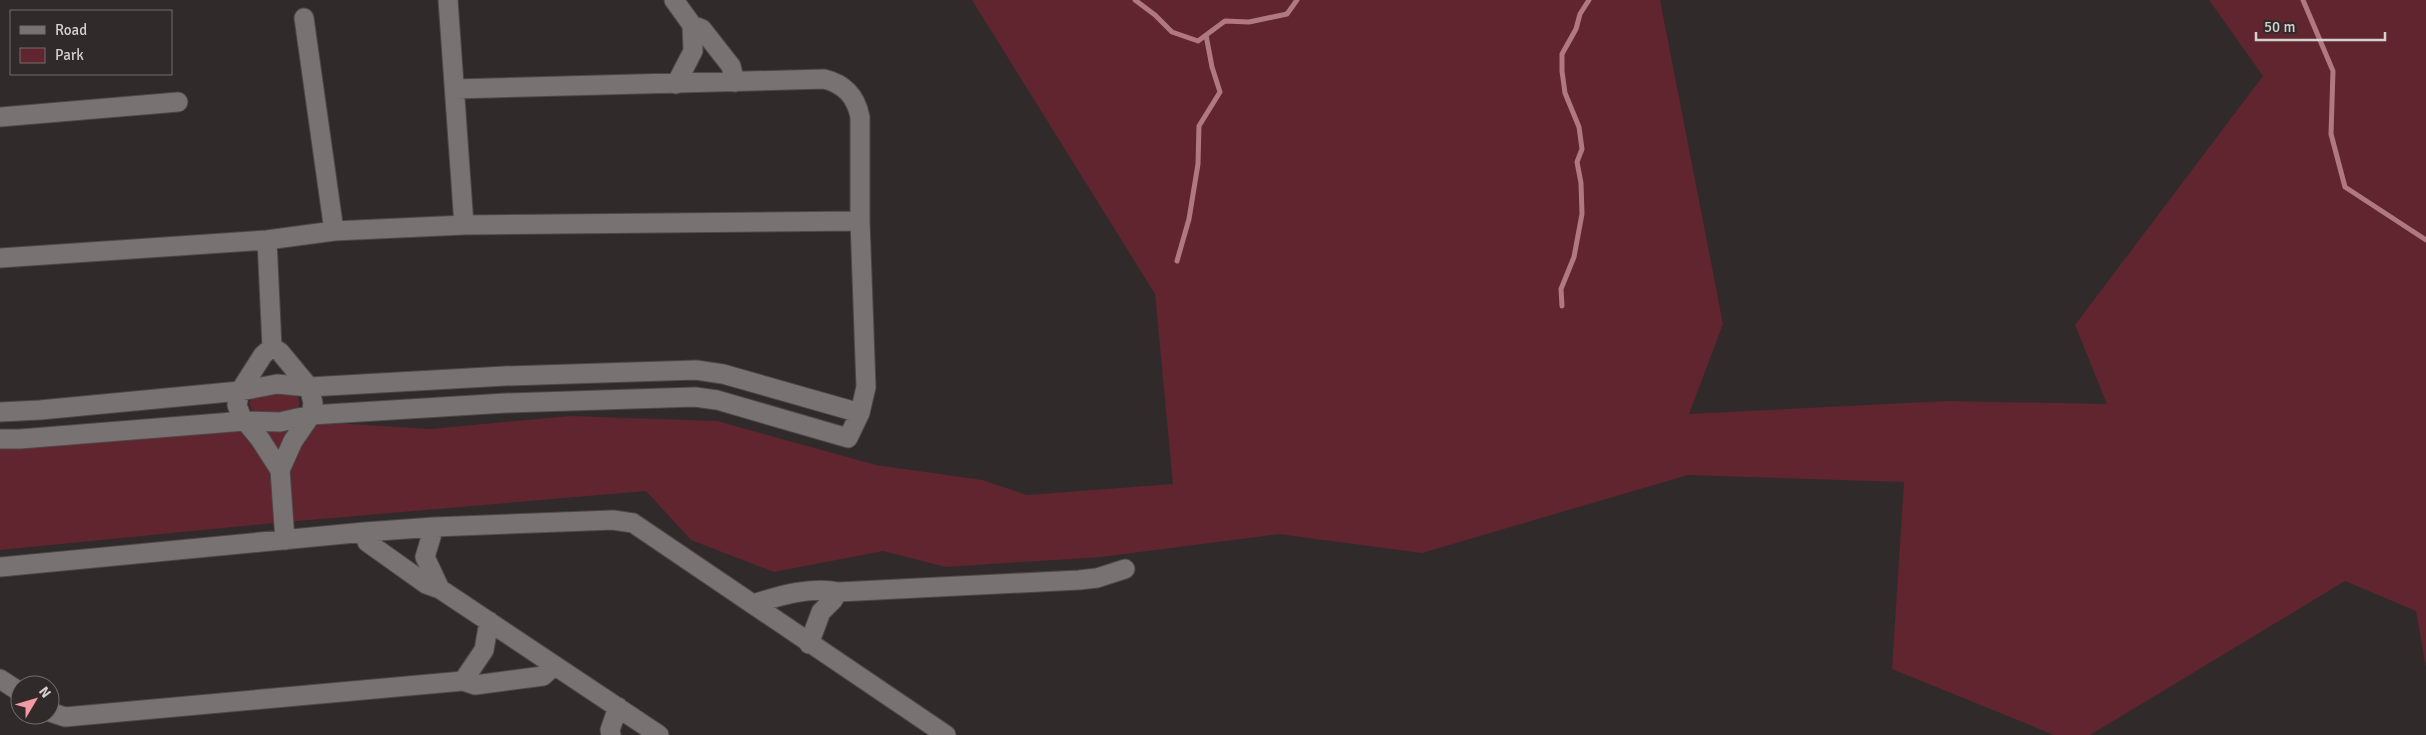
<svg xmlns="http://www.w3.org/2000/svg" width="2426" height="735" font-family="Signika,sans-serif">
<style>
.green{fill:#60252f}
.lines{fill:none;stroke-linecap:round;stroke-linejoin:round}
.stream{stroke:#b07880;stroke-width:5}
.street-casing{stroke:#4d4848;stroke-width:21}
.street{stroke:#797272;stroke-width:19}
</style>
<rect width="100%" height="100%" fill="#302a2b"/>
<path class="green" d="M972,0H1660L1723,324L1689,414L1947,401L2107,404L2075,325L2263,76L2209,0H2426V668L2416,611L2345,581L2090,735H2054L1892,669L1904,482L1688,475L1422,553L1279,534L1101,557L946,567L883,551L774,572L691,540L646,491L274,523L0,550V443L238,432L318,422L430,429L570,416L717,421L876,465L982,480L1027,495L1173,484L1155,294Z
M296,393L300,403L295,413L254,414L249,403L255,394Z"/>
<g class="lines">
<path class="stream" d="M1135,0L1155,15L1172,32L1198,41L1225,21L1249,22L1287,14L1297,0
M2303,0L2333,71L2331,134L2345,187L2426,240
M1177,261L1189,219L1198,164L1199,126L1220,92L1212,67L1206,35
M1562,306L1561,289L1574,257L1582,214L1581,183L1577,162L1582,149L1579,127L1565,93L1562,71V54L1576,29L1580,14L1589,0"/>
<g class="street-casing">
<path id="street" d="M448,0L464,225
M674,0L692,25L693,51L676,84
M304,18L334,231
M692,25L702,29L731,66L735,82
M0,117L178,102
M267,240L272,347L263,355L240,391L237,405L241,416L260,439L280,470L285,540
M0,258L267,240L334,231L464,225L860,221
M272,347L280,352L309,387L313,403L311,415L293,441L280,470
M0,412L40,410L240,391L277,384L309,387L505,376L696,370L723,374L860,413
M0,439H20L245,421L280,422L311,415L506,403L695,397L717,400L848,438L860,413L866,387L860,221V117C856,97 845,84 824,79L455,89
M434,527L425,557L440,589
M365,532L367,542L426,584L440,589L659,735
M0,567L365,532L434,527L613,520L633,523L946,735
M753,604C779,596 811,586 838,592L1079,580L1097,578L1125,569
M809,644L821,612L833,600L838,592
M0,679L20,692
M463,681L484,650L489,621
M50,712L65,717L463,681L475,685L543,676L554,666
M611,735L610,730L618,707"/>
</g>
<use href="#street" class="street"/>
</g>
<rect x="10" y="10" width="162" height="65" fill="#302a2b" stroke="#726d6d"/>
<rect x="20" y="26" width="25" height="8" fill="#797272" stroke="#726d6d"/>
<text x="55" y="35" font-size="15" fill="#d5d1d1">Road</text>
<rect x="20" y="48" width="25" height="15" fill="#60252f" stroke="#726d6d"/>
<text x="55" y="60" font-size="15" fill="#d5d1d1">Park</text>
<g transform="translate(35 700) rotate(52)"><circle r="24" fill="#302a2b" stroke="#726d6d"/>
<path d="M0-4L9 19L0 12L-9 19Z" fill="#f49aa5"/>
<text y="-8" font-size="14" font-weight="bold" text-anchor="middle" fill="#d5d1d1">N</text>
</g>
<path d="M2256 32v8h129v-8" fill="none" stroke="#d5d1d1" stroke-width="2.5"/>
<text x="2264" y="32" font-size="15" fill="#d5d1d1" stroke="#302a2b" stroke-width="4" paint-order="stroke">50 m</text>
</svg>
